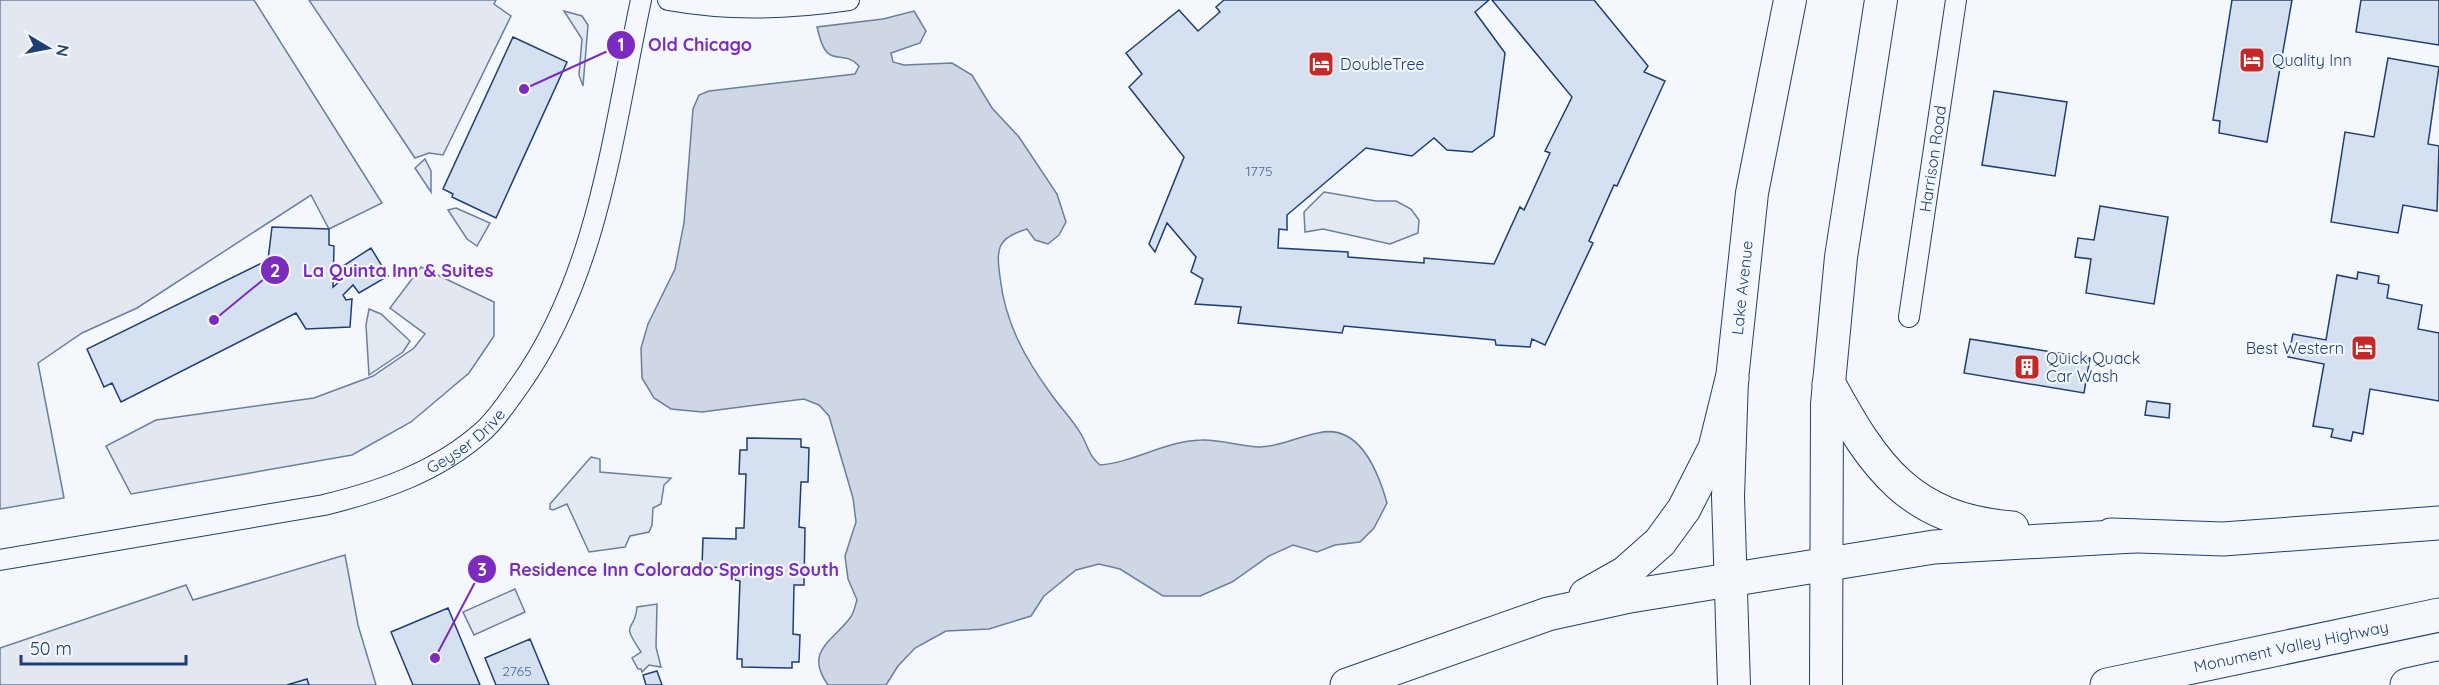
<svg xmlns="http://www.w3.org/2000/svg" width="2439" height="685" font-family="Quicksand,sans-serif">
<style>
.green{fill:#e3e9f0;stroke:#687fa3;stroke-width:1.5}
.parking{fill:#e3e8f0;stroke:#687fa3;stroke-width:1.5}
.water{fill:#cfd7e4;stroke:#687fa3;stroke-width:1.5}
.building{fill:#d5e0f0;stroke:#1d3f73;stroke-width:1.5}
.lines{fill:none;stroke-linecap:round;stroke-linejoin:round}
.minor-casing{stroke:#1d3f73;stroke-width:22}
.primary-casing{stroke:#1d3f73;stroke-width:34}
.motorway-casing{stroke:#1d3f73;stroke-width:35}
.minor{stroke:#f4f7fb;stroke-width:20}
.primary{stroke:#f4f7fb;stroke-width:32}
.motorway{stroke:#f4f7fb;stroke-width:33}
.labels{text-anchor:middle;stroke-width:4.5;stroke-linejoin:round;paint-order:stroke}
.number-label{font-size:14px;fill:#4b6792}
.poi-label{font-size:16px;fill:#1d3f73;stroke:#f4f7fb;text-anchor:start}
.street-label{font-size:16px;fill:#1d3f73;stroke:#f4f7fb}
.leader{fill:none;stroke:#7b2cbf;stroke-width:2}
.callout-dot{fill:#7b2cbf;stroke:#f4f7fb;stroke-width:2}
.mark-label{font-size:18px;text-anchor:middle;font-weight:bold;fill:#fff}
.callout-label{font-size:18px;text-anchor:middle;font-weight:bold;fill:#7b2cbf;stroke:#f4f7fb;stroke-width:4.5;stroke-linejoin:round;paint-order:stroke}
</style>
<rect width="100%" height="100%" fill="#f4f7fb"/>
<path class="green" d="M564,11L582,16L588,25L583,86L579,75L582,39Z
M425,159L431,171V192L415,168Z
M1324,192L1376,201H1396L1411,209L1419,220L1418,233L1390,244L1323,229L1305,232L1304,212Z
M456,208L490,223L477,246L467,239L448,210Z
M369,309L381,314L410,341L403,352L369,375L366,325Z
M591,457L600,459V472L671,478L664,485L661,504L653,508L652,525L649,532L630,536L625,547L589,552L567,504L553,510L550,509V504Z
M515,589L525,612L474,635L463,612Z
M657,604L656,647L661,667L649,665L642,672L641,669H638L632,658L641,652C619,619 635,634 637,607Z"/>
<path class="parking" d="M0,0H254L382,203L329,229L311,195L137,308L82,333L38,363L64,498L0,509Z
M309,0H496L494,4L511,16L443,155L429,153L415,158Z
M421,267L494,302V336L469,373L411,422L352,455L131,494L106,446L156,420L314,398L373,376L414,348L425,334L390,308Z
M345,555L358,625L376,685H0V648L186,585L193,600Z"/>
<path class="water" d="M914,11L926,31L920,43L891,53L893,62L904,65L952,63L972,75L992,108L1019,137L1057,194L1066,222L1059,235L1048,244L1035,240L1027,229C997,238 996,248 1000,277C1005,322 1024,357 1051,394C1060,407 1073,420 1081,434C1088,446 1089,456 1100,465C1135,462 1165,441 1201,440C1221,439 1241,447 1260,447C1279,447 1300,436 1318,433C1359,423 1378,471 1387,503L1374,528L1360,542L1335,545L1317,552L1293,545L1269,556L1232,582L1200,596H1163L1120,569L1099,564L1076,570L1044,596L1031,616L989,629L946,631L915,648L898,666L886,685H828C804,651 832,642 850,618C854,613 855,606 857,600L848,579L845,556L856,522L853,498L829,416L819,405L804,399L702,412L671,409L654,398L642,378L641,348L648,324L675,269L684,223L693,109L699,95L709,91L855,74L859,66C841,46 827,74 817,27L883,19Z"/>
<path class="building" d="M1224,0H1489L1475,12L1505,53L1494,136L1472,152L1447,150L1434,138L1412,156L1366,148L1287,215V230L1279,229L1278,248L1348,252V257L1424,263V258L1494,264L1520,207L1524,210L1550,153L1545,151L1572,97L1492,0H1594L1648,66L1644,72L1665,81L1617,186L1614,185L1589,241L1593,243L1545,345L1532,339L1530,347L1496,345L1495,340L1344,326L1342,333L1238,323L1241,307L1195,304L1203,279L1191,272L1196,257L1167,223L1155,252L1149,244L1184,157L1129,87L1142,74L1126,53L1179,10L1198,31L1220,12L1216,7Z
M2232,0H2292L2267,142L2219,133L2220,121L2213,120Z
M2361,0H2439V45L2356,32Z
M513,37L567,62L496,218L452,197L453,194L443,189Z
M2388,58L2439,67L2428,144L2439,146L2437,211L2403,205L2398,233L2331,222L2345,132L2374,137Z
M1994,91L2067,102L2055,176L1982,165Z
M2100,206L2168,217L2154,304L2086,293L2091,259L2075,257L2078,238L2094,240Z
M272,227L329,229V245L334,246L333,287L347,275L343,266L371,248L388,276L359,293L353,285L343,295L346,300L352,299L350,327L306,329L296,313L121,402L112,383L104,387L87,349L268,260Z
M2358,272L2379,276L2378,283L2389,285L2387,298L2422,305L2418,329L2439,333V401L2370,389L2363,434L2353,432L2351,441L2331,437L2333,429L2313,426L2324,364L2288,357L2293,334L2326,340L2337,275L2357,279Z
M1970,339L2090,358L2084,393L1964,373Z
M2147,401L2170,404L2169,418L2145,415Z
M747,438L801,439V447L809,448L808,482H801L799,527L805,528L804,585H794L793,634L800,635L799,662H792V668L742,667V659H737L740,581L735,580V568L702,567L703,538L736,539V528H744L746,474H739L740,450H747Z
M448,608L480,685H413L391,632Z
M530,639L549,685H496L485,658Z
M657,671L662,685H646L643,675Z
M307,679L309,685H287Z"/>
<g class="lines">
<g class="minor-casing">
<g id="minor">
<path d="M668,0C729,11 787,9 849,0"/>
<path id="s1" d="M1909,317L1956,0"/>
<path id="s2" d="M0,560L324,505C381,491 437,472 482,432C497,419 508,401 519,386C599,274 613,131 641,0"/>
</g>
</g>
<g class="primary-casing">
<g id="primary">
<path id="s3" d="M1734,685L1728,496L1732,379L1752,193L1790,0"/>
<path d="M1826,685L1827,404L1841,257L1881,0"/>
</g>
</g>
<g class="motorway-casing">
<g id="motorway">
<path d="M1829,384C1874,467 1910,520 2012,528"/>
<path d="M2111,535L2223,539L2439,523"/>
<path d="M1586,595L1625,573L1660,542L1684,509L1715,448L1732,379"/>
<path d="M1347,685L1548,614L1630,596L1934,547L2134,536"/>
<path id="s4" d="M2107,685L2439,615"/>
<path d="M2407,685L2439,678"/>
</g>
</g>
<use href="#minor" class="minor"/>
<use href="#primary" class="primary"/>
<use href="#motorway" class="motorway"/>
</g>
<defs>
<g id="hotel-square" transform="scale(1.35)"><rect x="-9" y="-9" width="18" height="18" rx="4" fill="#c62828" stroke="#f4f7fb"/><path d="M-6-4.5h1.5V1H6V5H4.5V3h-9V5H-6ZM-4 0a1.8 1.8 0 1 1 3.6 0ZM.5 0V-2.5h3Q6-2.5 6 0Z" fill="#fff"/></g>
<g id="building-square" transform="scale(1.35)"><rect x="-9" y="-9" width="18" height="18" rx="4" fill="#c62828" stroke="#f4f7fb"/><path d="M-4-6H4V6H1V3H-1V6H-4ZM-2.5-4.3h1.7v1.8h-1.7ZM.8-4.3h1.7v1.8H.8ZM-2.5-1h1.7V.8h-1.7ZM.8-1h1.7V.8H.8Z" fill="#fff"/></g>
</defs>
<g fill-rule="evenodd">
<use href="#hotel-square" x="2252" y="60"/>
<use href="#hotel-square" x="1321" y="64"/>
<use href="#hotel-square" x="2364" y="348"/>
<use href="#building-square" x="2027" y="367"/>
</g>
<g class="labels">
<g class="number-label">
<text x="1259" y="176">1775</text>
<text x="517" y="676">2765</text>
</g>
<g class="poi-label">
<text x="2272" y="66">Quality Inn</text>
<text x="1340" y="70">DoubleTree</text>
<text x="2344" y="354" text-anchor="end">Best Western</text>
<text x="2046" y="364">Quick Quack<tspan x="2046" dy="18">Car Wash</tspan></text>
</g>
<g class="street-label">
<text dy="6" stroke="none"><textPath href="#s1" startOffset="160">Harrison Road</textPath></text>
<text dy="6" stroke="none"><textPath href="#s3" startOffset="398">Lake Avenue</textPath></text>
<text dy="6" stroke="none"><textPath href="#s2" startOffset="486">Geyser Drive</textPath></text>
<text dy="6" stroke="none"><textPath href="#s4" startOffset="188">Monument Valley Highway</textPath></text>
</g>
</g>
<path class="leader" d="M524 89L621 45M214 320L275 270M435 658L482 569"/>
<g class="callout-dot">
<circle cx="524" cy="89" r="6"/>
<circle cx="214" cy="320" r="6"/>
<circle cx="435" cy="658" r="6"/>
<circle cx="621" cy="45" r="15"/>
<circle cx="275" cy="270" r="15"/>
<circle cx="482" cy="569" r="15"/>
</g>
<g class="mark-label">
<text x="621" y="51">1</text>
<text x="275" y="277">2</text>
<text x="482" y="576">3</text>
</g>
<g class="callout-label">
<text x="700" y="51">Old Chicago</text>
<text x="398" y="277">La Quinta Inn &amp; Suites</text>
<text x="674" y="576">Residence Inn Colorado Springs South</text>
</g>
<g transform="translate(48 48) rotate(100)" stroke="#f4f7fb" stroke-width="4.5" paint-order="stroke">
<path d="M0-4.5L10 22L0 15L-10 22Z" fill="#1d3f73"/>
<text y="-9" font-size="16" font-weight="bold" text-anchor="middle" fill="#1d3f73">N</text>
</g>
<path d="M21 655v9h165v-9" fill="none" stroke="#1d3f73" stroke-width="3"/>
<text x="30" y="655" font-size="18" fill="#1d3f73" stroke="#f4f7fb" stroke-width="4.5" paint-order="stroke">50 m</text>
</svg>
